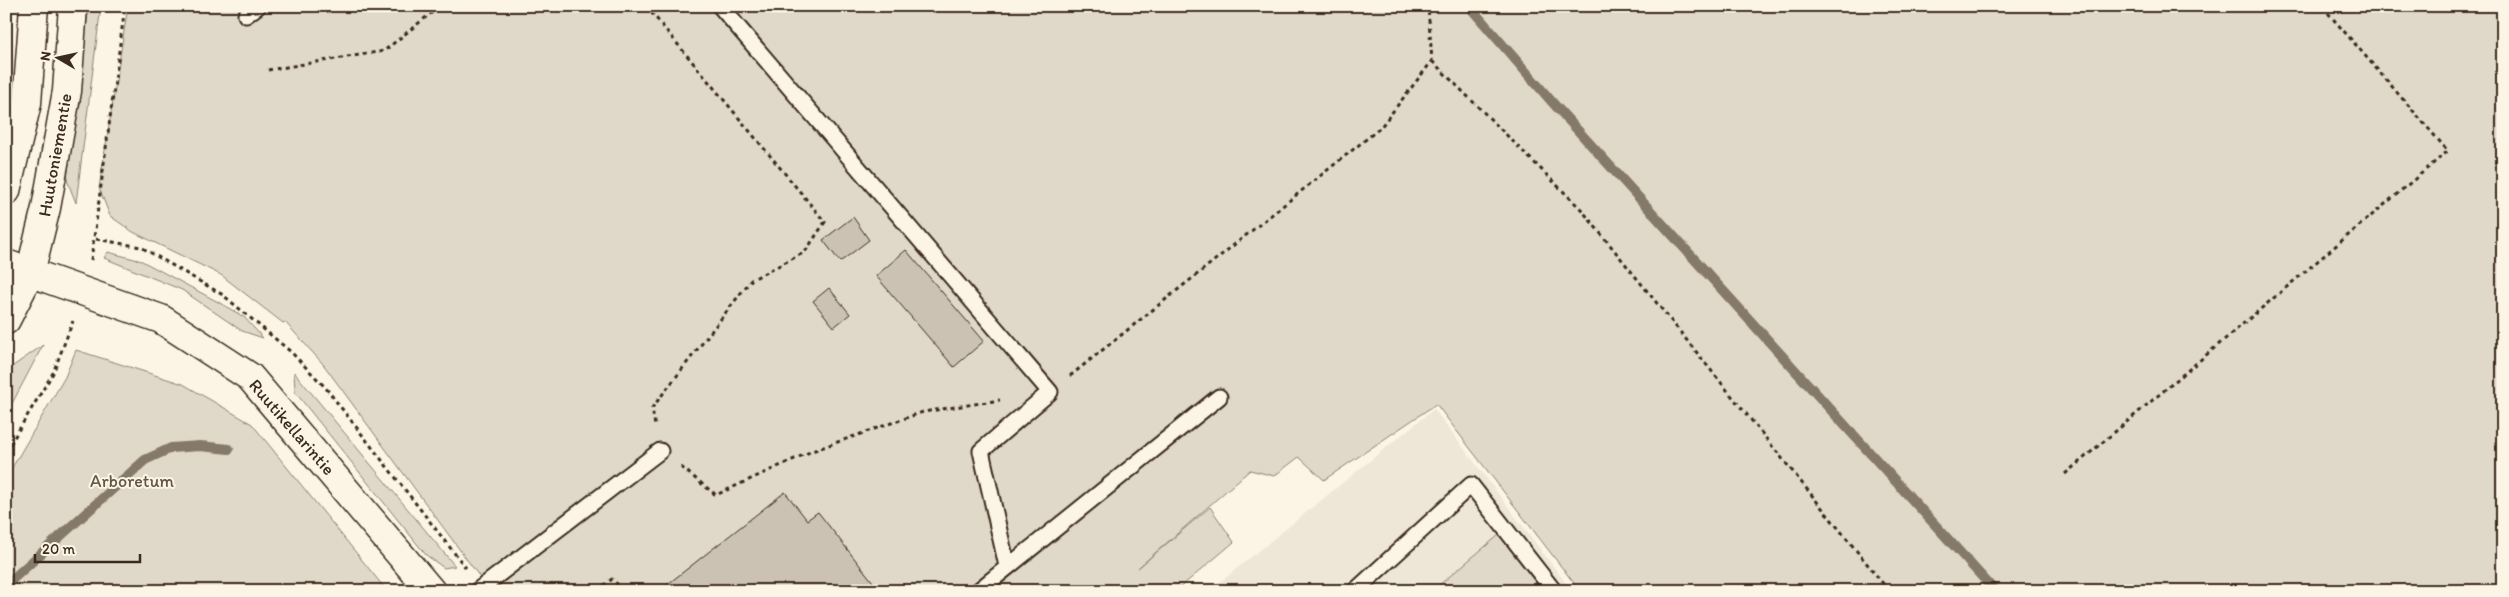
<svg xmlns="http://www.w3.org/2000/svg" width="2509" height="597" font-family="Itim,sans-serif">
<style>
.built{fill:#eee6d6}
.green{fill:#e0d8c8;stroke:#8e8173}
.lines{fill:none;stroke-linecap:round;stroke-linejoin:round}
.stream{stroke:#85796b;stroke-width:10}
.building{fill:#ccc2b3;stroke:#3b2a1e}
.service-casing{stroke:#3b2a1e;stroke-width:19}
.secondary-casing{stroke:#3b2a1e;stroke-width:31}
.path{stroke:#3b2a1e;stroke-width:3;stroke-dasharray:4 4;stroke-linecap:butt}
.service{stroke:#fcf5e5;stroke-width:15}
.secondary{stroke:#fcf5e5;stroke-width:28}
.labels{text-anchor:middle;stroke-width:4;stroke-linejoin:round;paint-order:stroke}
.street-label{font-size:18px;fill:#3b2a1e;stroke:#fcf5e5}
.park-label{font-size:18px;fill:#645648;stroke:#fcf5e5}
</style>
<rect width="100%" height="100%" fill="#fcf5e5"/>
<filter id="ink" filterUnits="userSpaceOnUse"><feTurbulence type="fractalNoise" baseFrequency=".02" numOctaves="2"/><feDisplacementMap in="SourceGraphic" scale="10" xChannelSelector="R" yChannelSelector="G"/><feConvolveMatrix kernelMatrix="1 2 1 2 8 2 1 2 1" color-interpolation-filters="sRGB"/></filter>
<g filter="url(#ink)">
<path class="built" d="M1434,409L1572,591H1209Z"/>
<path class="green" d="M89,6H101L76,203L67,180Z
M128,6H2503V591H1580L1436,404L1324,480L1299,457L1274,476L1250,470L1138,568L1210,507L1234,542L1176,591H490L323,364L285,322L283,323L221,275L133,232L110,216L99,188Z
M108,252L142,261L220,303L244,317L263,338L242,331L182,290L104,258Z
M43,345L6,415V371Z
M76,350L183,384L252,424L387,591H6V478L65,377Z
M294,372L455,566L444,568L426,555L295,392Z
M1499,535L1542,591H1432Z"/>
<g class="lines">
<path class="stream" d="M1469,6L1553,103L1995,591
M6,585L145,460L171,448L200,446L229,449"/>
</g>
<path class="building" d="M853,217L869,240L840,262L823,240Z
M906,250L984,341L954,367L876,276Z
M829,288L850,314L834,327L813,301Z
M785,492L807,520L818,512L880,591H659Z"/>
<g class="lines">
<g class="service-casing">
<path id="service" d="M720,6L1050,392L981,451L1007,566
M246,15L258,6
M477,591L660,451
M978,591L1219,397
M1355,591L1471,485L1554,591"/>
</g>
<g class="secondary-casing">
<path id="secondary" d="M6,191L27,103L34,6
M6,264L161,319L250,377L431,591
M6,320L30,273L46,208L67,91L73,6"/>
</g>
<path class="path" d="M646,6L825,222L805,252L751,280L652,408L655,426
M1432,61L1581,209L1889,591
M268,70L384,51L440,6
M96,239L141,247L223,295L291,352L325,387L466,568
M91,260L125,6
M1070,376L1380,128L1432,61L1428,6
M6,451L53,373L73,321
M681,467L716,495L812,451L923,412L1000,400
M2065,474L2448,151L2322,6
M597,591L612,579L624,591"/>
<use href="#service" class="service"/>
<use href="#secondary" class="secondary"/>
</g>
</g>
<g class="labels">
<g class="street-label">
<text transform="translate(55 155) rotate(-80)" y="6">Huutoniementie</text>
<text transform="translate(292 427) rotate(49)" y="6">Ruutikellarintie</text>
</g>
<g class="park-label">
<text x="132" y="487">Arboretum</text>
</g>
</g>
<rect width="2509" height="597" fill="none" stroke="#fcf5e5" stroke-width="25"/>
<rect x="12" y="12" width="2484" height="572" fill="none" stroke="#3b2a1e" stroke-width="2" filter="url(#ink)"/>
<g transform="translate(58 58) rotate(279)" stroke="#fcf5e5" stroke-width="4" paint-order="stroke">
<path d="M0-4L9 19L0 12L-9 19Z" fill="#3b2a1e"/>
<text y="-8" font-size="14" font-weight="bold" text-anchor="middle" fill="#3b2a1e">N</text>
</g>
<path d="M35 554v8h105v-8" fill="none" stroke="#3b2a1e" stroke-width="2.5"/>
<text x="42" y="554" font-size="15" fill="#3b2a1e" stroke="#fcf5e5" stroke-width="4" paint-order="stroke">20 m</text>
</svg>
